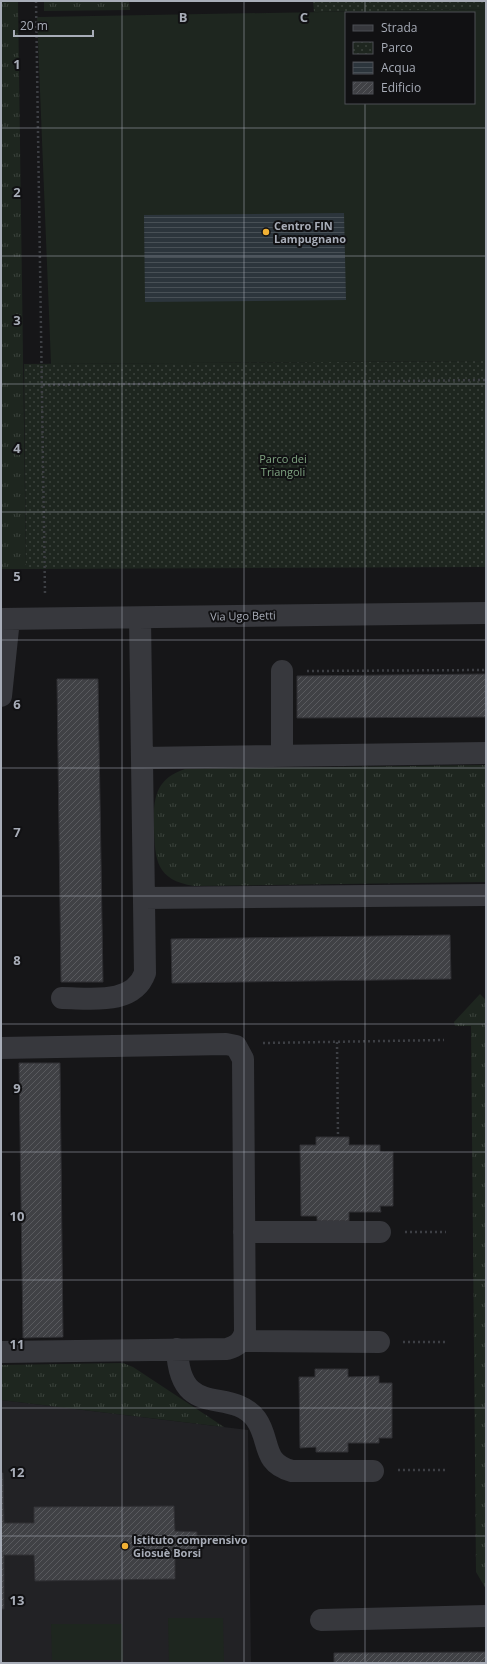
<svg xmlns="http://www.w3.org/2000/svg" width="487" height="1664" font-family="'Open Sans',sans-serif">
<style>
.built{fill:#222225}
.grass{fill:url(#grass-tufts)}
.park{fill:url(#park-dots)}
.garden{fill:#1e261f;fill-rule:evenodd}
.water{fill:url(#water-rules)}
.building{fill:url(#building-hatch);stroke:#303034}
.lines{fill:none;stroke-linecap:round;stroke-linejoin:round}
.path{stroke:#3d3f44;stroke-width:2.5;stroke-dasharray:2 3;stroke-linecap:butt}
.minor{stroke:#37383d;stroke-width:22}
.grid{fill:none;stroke:#a8adb8;stroke-width:1;stroke-opacity:0.55}
.poi-dot{fill:#f2b134;stroke:#111113;stroke-width:1.5}
.labels{text-anchor:middle;stroke-width:4;stroke-linejoin:round;paint-order:stroke}
.poi-label{font-size:11px;font-weight:bold;fill:#a8adb8;stroke:#111113;text-anchor:start}
.park-label{font-size:11px;fill:#7fa381;stroke:#111113}
.street-label{font-size:11px;fill:#a8adb8;stroke:#111113}
.grid-label{font-size:13px;text-anchor:middle;font-weight:bold;fill:#a8adb8;stroke:#111113;stroke-width:4;stroke-linejoin:round;paint-order:stroke}
</style>
<defs>
<pattern id="grass-tufts" width="24" height="20" patternUnits="userSpaceOnUse"><rect width="24" height="20" fill="#1e261f"/><path d="M3 7l-1-3M5 7V3M7 7l1-3M15 17l-1-3M17 17v-4M19 17l1-3" fill="none" stroke="#3c433d"/></pattern>
<pattern id="park-dots" width="8" height="8" patternUnits="userSpaceOnUse"><rect width="8" height="8" fill="#1e261f"/><path d="M2 2h.1M6 6h.1" fill="none" stroke="#3c433d" stroke-width="1.8" stroke-linecap="round"/></pattern>
<pattern id="water-rules" width="6" height="5" patternUnits="userSpaceOnUse"><rect width="6" height="5" fill="#2c353c"/><path d="M0 2.5h6" fill="none" stroke="#485056"/></pattern>
<pattern id="building-hatch" width="6" height="6" patternUnits="userSpaceOnUse"><rect width="6" height="6" fill="#404145"/><path d="M-1 1l2-2M0 6l6-6M5 7l2-2" fill="none" stroke="#595a5e"/></pattern>
</defs>
<rect width="100%" height="100%" fill="#161618"/>
<path class="built" d="M1,1400L248,1430L251,1663H1Z"/>
<path class="grass" d="M1,1H18L26,569H1Z
M44,1H129L130,10L44,11Z
M486,765V882L194,886C156,880 155,860 154,828C153,799 155,779 185,769Z
M480,994L485,999L486,1589L476,1572L471,1026H455L454,1022Z
M123,1363L133,1367L224,1427L1,1400V1365Z"/>
<path class="park" d="M313,1H486V9L314,12Z
M486,361V567L26,569L24,364Z"/>
<path class="garden" d="M486,9V361L51,364L37,17ZM346,13H474V103H346Z
M168,1618H223L224,1663H169Z
M51,1624H122L123,1660H52Z"/>
<path class="water" d="M344,213L346,300L145,302L144,215Z"/>
<path class="building" d="M486,674V717L297,718V676Z
M57,679H98L103,982H61Z
M450,935L451,979L172,983L171,939Z
M19,1063H60L63,1337L23,1338Z
M316,1137H349V1145H380V1152H393V1206H380L381,1212H349V1221H317V1216H301L300,1145H316Z
M315,1369H348V1377L379,1376V1383H392V1438H379V1443H348V1452H316V1447L300,1448L299,1377H315Z
M1,1473H3L4,1523H34V1507L174,1506L175,1531L197,1532V1551H175V1579L35,1581L34,1555H4V1609H1Z
M486,1652V1663H334V1653Z"/>
<g class="lines">
<path class="path" d="M36,1L45,594
M43,385L486,380
M307,671L486,670
M337,1042L338,1137
M263,1043L444,1040
M405,1232H446
M403,1342H447
M398,1470H448"/>
<path class="minor" d="M1,619L486,613
M282,671V756
M1,696L9,619
M142,758L486,753
M144,898L486,895
M62,998C90,998 133,1006 145,973L140,618
M1,1048L226,1044L236,1046L243,1059L245,1333C241,1343 237,1346 227,1349L1,1352
M244,1232H380
M242,1341L379,1342
M177,1349C180,1422 230,1385 256,1419C271,1440 261,1463 292,1471H373
M321,1620L486,1616"/>
</g>
<path class="grid" d="M122,1V1663M244,1V1663M365,1V13M365,103V1663M1,128H486M1,256H486M1,384H486M1,512H486M1,640H486M1,768H486M1,896H486M1,1024H486M1,1152H486M1,1280H486M1,1408H486M1,1536H486"/>
<g class="poi-dot">
<circle cx="266" cy="232" r="4"/>
<circle cx="125" cy="1546" r="4"/>
</g>
<g class="labels">
<g class="poi-label">
<text x="274" y="230">Centro FIN<tspan x="274" dy="13">Lampugnano</tspan></text>
<text x="133" y="1544">Istituto comprensivo<tspan x="133" dy="13">Giosuè Borsi</tspan></text>
</g>
<g class="park-label">
<text x="283" y="463">Parco dei<tspan x="283" dy="13">Triangoli</tspan></text>
</g>
<g class="street-label">
<text transform="translate(243 616) rotate(-1)" y="4">Via Ugo Betti</text>
</g>
</g>
<g class="grid-label">
<text x="183" y="22">B</text>
<text x="304" y="22">C</text>
<text x="17" y="69">1</text>
<text x="17" y="197">2</text>
<text x="17" y="325">3</text>
<text x="17" y="453">4</text>
<text x="17" y="581">5</text>
<text x="17" y="709">6</text>
<text x="17" y="837">7</text>
<text x="17" y="965">8</text>
<text x="17" y="1093">9</text>
<text x="17" y="1221">10</text>
<text x="17" y="1349">11</text>
<text x="17" y="1477">12</text>
<text x="17" y="1605">13</text>
</g>
<rect width="487" height="1664" fill="none" stroke="#a8adb8" stroke-width="4"/>
<rect x="345" y="12" width="130" height="92" fill="#111113" stroke="#4d4f55"/>
<rect x="353" y="25" width="20" height="6" fill="#37383d" stroke="#4d4f55"/>
<text x="381" y="32" font-size="12" fill="#a8adb8">Strada</text>
<rect x="353" y="42" width="20" height="12" fill="url(#park-dots)" stroke="#4d4f55"/>
<text x="381" y="52" font-size="12" fill="#a8adb8">Parco</text>
<rect x="353" y="62" width="20" height="12" fill="url(#water-rules)" stroke="#4d4f55"/>
<text x="381" y="72" font-size="12" fill="#a8adb8">Acqua</text>
<rect x="353" y="82" width="20" height="12" fill="url(#building-hatch)" stroke="#4d4f55"/>
<text x="381" y="92" font-size="12" fill="#a8adb8">Edificio</text>
<path d="M14 30v6h79v-6" fill="none" stroke="#a8adb8" stroke-width="2"/>
<text x="20" y="30" font-size="12" fill="#a8adb8" stroke="#111113" stroke-width="3" paint-order="stroke">20 m</text>
</svg>
